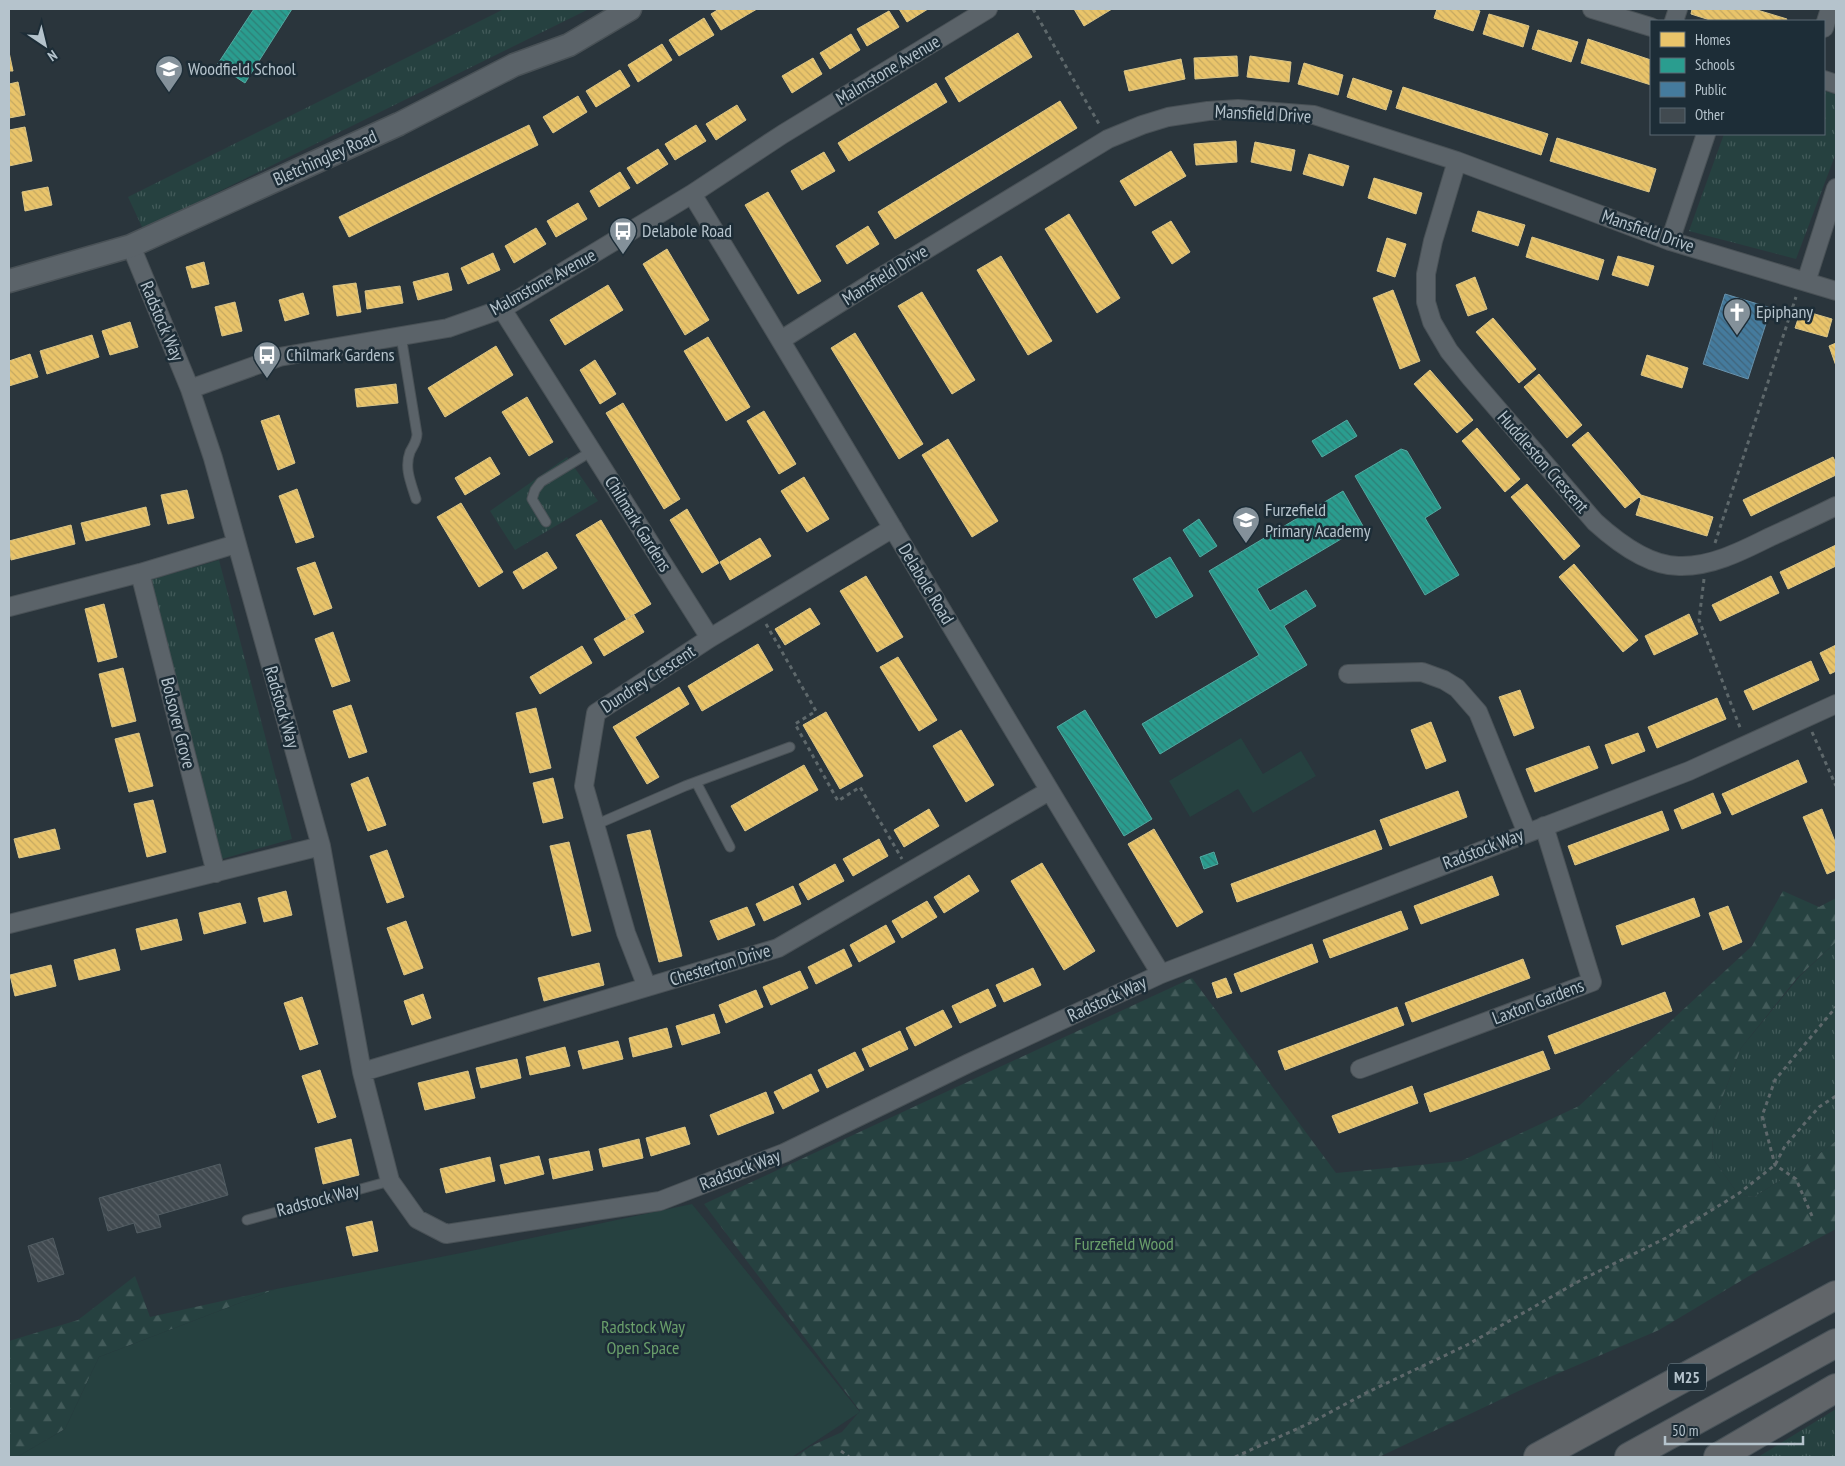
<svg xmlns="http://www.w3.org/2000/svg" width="1845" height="1466" font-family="'PT Sans Narrow',sans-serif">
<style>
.grass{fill:url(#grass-tufts)}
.forest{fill:url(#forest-firs)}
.park{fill:#264140}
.homes{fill:url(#homes-back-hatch);stroke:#d9c487}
.schools{fill:url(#schools-back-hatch);stroke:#54a8a1}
.public{fill:url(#public-back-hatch);stroke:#6791ab}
.building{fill:url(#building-back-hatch);stroke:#525d63}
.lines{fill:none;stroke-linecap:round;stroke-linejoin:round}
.service-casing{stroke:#495156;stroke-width:11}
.minor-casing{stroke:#495156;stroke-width:20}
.tertiary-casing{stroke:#495156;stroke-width:25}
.motorway-casing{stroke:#475157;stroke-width:30}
.path{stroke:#5e686b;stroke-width:3;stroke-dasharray:4 4;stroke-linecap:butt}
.service{stroke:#5b6369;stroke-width:9}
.minor{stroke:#5b6369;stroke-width:18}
.tertiary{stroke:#5b6369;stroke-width:22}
.motorway{stroke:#616569;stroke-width:28}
.labels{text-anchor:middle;stroke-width:5;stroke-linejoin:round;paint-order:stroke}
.shield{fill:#1d2d37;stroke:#87969f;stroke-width:1}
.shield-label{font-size:16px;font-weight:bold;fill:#b5c3cc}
.poi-label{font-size:18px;fill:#b5c3cc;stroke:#1d2d37;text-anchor:start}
.street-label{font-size:18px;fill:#b5c3cc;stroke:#1d2d37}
.park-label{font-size:18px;fill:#6a9f6b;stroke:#1d2d37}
</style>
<defs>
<pattern id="grass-tufts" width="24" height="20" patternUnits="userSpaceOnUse" patternTransform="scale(1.25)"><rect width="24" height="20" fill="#264140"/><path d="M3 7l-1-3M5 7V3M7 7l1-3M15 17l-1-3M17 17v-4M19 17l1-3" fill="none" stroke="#435b5a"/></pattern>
<pattern id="forest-firs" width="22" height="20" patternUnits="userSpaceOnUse" patternTransform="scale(1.25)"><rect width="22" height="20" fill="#264140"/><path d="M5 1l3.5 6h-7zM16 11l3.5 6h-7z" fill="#435b5a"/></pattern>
<pattern id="homes-back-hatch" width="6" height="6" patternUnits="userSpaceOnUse" patternTransform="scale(1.25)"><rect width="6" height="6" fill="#e9c46a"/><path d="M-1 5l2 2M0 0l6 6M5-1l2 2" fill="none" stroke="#c5a861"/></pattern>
<pattern id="schools-back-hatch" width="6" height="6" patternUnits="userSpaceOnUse" patternTransform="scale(1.25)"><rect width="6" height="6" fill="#2a9d8f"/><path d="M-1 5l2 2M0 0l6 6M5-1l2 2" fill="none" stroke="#2e7f76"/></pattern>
<pattern id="public-back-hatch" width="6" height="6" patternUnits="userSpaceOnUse" patternTransform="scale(1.25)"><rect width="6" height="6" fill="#457b9d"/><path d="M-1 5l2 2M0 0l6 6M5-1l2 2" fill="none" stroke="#40647b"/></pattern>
<pattern id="building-back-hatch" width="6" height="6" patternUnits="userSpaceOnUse" patternTransform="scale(1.25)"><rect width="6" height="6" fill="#414a50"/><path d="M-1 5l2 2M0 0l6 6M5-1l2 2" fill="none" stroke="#5a6268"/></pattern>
</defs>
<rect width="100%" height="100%" fill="#2a353c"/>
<path class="grass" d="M504,9H589L143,229L128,197Z
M1824,91L1836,94V153L1796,259L1689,231L1724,134H1824Z
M567,457L598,501L515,550L490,511Z
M219,560L292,839L222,859L150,580Z
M1836,942V1141L1806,1164L1754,1197L1738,1194L1712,1157L1714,1120L1741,1048L1800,976Z
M1836,1409V1457H1758Z"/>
<path class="forest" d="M1783,891L1819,907L1836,898V942L1797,978L1741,1048L1714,1120L1712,1157L1738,1194L1754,1197L1806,1164L1836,1141V1229L1759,1270L1659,1330L1529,1386L1379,1457H795L811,1446L842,1432L860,1411L704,1204L1192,978L1336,1173L1461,1161L1579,1106L1752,946Z
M135,1276L150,1317L276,1289L99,1357L65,1429L17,1457H9V1341L78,1320Z"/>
<path class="park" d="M1241,738L1263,774L1301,751L1316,776L1253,813L1238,789L1190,817L1169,781Z
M692,1204L860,1412L792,1457H17L65,1429L99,1357L276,1289L466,1252Z"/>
<path class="homes" d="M719,9H757L721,30L711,14Z
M899,9H928L907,22Z
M1074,9H1112L1084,26Z
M1437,9H1473L1480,11L1473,31L1434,18Z
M1692,9H1754L1787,19L1786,21H1713L1691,14Z
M889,11L899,27L867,46L857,29Z
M1489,14L1529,26L1523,47L1483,34Z
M704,18L714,35L679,56L669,40Z
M1538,30L1578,42L1571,62L1532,49Z
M1018,33L1032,57L959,102L945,78Z
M851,34L860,50L830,69L820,53Z
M1588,39L1651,60V85L1581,63Z
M662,44L672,60L638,82L628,65Z
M9,52L13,71H9Z
M1237,56L1238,76L1195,79L1194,58Z
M1250,56L1291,62L1289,82L1247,77Z
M813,58L822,74L792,93L782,76Z
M1181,59L1185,79L1129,91L1124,71Z
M1304,63L1343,75L1338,95L1298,84Z
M620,70L630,86L596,107L586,91Z
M1353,78L1392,91L1386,110L1347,97Z
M18,82L25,115L9,118V84Z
M936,83L947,102L849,161L838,143Z
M1403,87L1548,134L1541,155L1396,108Z
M578,96L587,112L553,133L543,117Z
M1060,101L1077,128L895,239L878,212Z
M737,105L746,120L716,140L706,124Z
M529,125L538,145L349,237L339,217Z
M696,125L706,141L675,160L665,144Z
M25,127L32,161L9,166V130Z
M1557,138L1656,169L1649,192L1550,161Z
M1236,141L1237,162L1196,165L1194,144Z
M1255,142L1295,150L1291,171L1251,162Z
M658,149L668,164L637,184L627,168Z
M1171,151L1186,176L1135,206L1120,181Z
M824,152L835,171L802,190L791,171Z
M1309,154L1349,166L1343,186L1303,174Z
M620,172L630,188L599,207L590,191Z
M1374,178L1422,193L1416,214L1368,198Z
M48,187L52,205L25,211L22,192Z
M768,192L821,281L798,294L745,205Z
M578,203L587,219L556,237L547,221Z
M1478,211L1525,225L1518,246L1472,231Z
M1069,214L1120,298L1097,313L1045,229Z
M1171,221L1190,252L1172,264L1152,232Z
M868,226L879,244L847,264L836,246Z
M536,228L546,244L514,263L505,246Z
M1532,237L1604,260L1598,280L1526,257Z
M1387,238L1406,244L1395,277L1377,271Z
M667,249L709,320L685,335L643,264Z
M493,253L500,270L468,284L461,268Z
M1001,256L1052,341L1028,355L977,270Z
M1618,256L1654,266L1648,286L1612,275Z
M204,262L209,284L192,288L186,267Z
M448,273L452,290L418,300L413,282Z
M1475,277L1487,309L1468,316L1456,285Z
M356,283L361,312L337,316L333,286Z
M608,285L623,310L565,345L550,320Z
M400,286L403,303L367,309L365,291Z
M1393,290L1420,361L1400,369L1373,298Z
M922,292L975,380L952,394L898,306Z
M303,293L309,314L285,321L279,300Z
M235,302L242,331L222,336L215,307Z
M1801,310L1832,319L1827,337L1795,328Z
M1493,318L1536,369L1519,383L1476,332Z
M130,322L138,347L110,355L102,331Z
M855,333L923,444L899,459L831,348Z
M92,335L99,357L47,374L40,351Z
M708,337L750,407L726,421L684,351Z
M1836,343V366L1829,346Z
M496,346L513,375L445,417L428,388Z
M30,354L38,377L9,386V361Z
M1647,355L1688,368L1682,388L1641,375Z
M595,360L616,394L600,404L580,370Z
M1430,370L1473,420L1457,433L1414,384Z
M1539,374L1582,425L1567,438L1524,387Z
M396,384L398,403L357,407L355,389Z
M527,397L553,442L529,456L502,412Z
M623,403L680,499L664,509L606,413Z
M764,411L796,464L779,474L747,421Z
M279,415L295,463L278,470L261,421Z
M1477,428L1520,479L1505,492L1462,441Z
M1588,432L1641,495L1713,517L1707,536L1636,515L1641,499L1639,497L1625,508L1572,445Z
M948,439L998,521L972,537L922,455Z
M490,457L500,474L465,495L455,478Z
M1833,457L1836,463V475L1751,516L1743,500Z
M804,477L829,519L807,532L781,491Z
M1527,484L1580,546L1564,560L1511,497Z
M297,489L314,537L296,543L279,496Z
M187,490L194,518L168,524L161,495Z
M461,503L503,572L479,587L437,517Z
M146,507L150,525L86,541L81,523Z
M687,509L719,563L702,573L670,520Z
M601,520L651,604L626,619L576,535Z
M71,525L75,544L11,560L9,541Z
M760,538L771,556L730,580L720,562Z
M1836,545V566L1788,589L1780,572Z
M547,552L557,568L523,589L513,572Z
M315,562L332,608L314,615L297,568Z
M1574,564L1638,640L1623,652L1559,577Z
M866,576L903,637L877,652L840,591Z
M1771,576L1779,593L1720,621L1712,605Z
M104,604L117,657L98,662L85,609Z
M810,608L820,624L785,645L775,629Z
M1689,614L1698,634L1654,655L1645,636Z
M634,615L644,632L604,656L594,639Z
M333,632L350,681L332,687L315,639Z
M758,644L773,670L702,711L688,686Z
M1836,645V671L1830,674L1820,653Z
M582,646L592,663L540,694L530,677Z
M898,657L937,720L919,731L880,667Z
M1811,661L1819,680L1753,710L1744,691Z
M123,668L136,721L112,727L99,674Z
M679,687L689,704L635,737L659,777L647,784L613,727Z
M1520,690L1534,728L1514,736L1499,697Z
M1717,698L1726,719L1657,748L1648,727Z
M351,705L367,752L349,758L333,711Z
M536,708L551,768L530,773L516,713Z
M826,712L863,776L840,789L803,725Z
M1431,722L1446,761L1426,769L1411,730Z
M961,730L994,785L966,802L933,746Z
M139,733L153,786L129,792L115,739Z
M1638,733L1645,751L1612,764L1605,745Z
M1589,746L1598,768L1535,792L1526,769Z
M1798,760L1807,782L1732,815L1722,794Z
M804,765L818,790L745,831L731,806Z
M368,777L386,825L368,831L351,784Z
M553,778L563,818L543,823L533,783Z
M1458,791L1467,817L1390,846L1380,820Z
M1713,793L1721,813L1682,829L1674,810Z
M153,800L166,852L147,857L134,804Z
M929,809L939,826L904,847L894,830Z
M1822,809L1836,844V870L1827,874L1803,817Z
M1662,811L1669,830L1575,865L1568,846Z
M55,829L60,849L19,858L14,839Z
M1154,829L1203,912L1177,927L1128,844Z
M650,830L682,956L659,962L627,835Z
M1375,830L1382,849L1237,902L1231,884Z
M879,839L888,856L853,876L843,859Z
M569,842L591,931L572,936L550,846Z
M387,850L404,897L387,903L370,856Z
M1042,863L1095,951L1064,970L1011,881Z
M835,864L844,881L808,900L799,884Z
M969,875L979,891L944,913L934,897Z
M1492,876L1499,895L1421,924L1414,906Z
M793,886L801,904L764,921L756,904Z
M286,891L292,915L264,922L258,898Z
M1694,898L1700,916L1622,945L1616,926Z
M927,901L937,917L902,938L892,921Z
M240,903L246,923L204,934L199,913Z
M1728,906L1742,942L1723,950L1709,913Z
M747,907L755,925L718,940L710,921Z
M1401,911L1408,929L1330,958L1323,940Z
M177,919L182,940L141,950L136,929Z
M406,921L423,968L404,975L387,928Z
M886,925L895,942L859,962L850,945Z
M1312,944L1318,962L1241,992L1234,974Z
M115,949L120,970L79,980L74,960Z
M844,949L852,966L816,984L808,967Z
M1523,959L1530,978L1412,1022L1405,1003Z
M599,963L604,985L544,1001L538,978Z
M51,965L56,986L15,996L10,975Z
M1033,968L1041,985L1004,1002L996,985Z
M800,971L808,988L771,1005L763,987Z
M1226,978L1232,993L1217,998L1212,983Z
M988,989L996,1006L960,1023L952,1006Z
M756,990L763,1007L726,1023L719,1005Z
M1665,992L1672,1011L1555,1054L1548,1036Z
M423,994L431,1018L412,1025L404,1001Z
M302,997L318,1044L300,1050L284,1003Z
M1397,1007L1404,1025L1285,1070L1278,1051Z
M943,1010L952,1027L915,1046L906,1028Z
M714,1014L720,1033L682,1045L676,1026Z
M667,1028L672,1047L633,1057L629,1038Z
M900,1031L908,1049L870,1067L862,1049Z
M618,1041L623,1059L583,1069L578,1051Z
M565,1047L570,1066L530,1075L526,1057Z
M1543,1051L1550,1069L1430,1112L1424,1094Z
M855,1052L864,1070L827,1088L818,1070Z
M517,1059L521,1078L481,1088L476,1068Z
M320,1070L336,1117L318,1123L302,1076Z
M468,1071L475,1098L425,1110L418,1083Z
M811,1074L819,1091L783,1109L774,1092Z
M1412,1086L1418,1103L1339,1133L1332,1116Z
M766,1092L774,1113L718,1135L710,1115Z
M685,1127L690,1144L651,1156L646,1138Z
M351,1139L359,1175L323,1184L315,1148Z
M639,1139L643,1158L603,1167L599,1149Z
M589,1151L593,1170L553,1179L549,1159Z
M539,1156L544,1174L505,1184L500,1165Z
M490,1157L495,1181L446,1193L440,1169Z
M372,1221L378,1251L353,1256L346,1227Z"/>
<path class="schools" d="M254,9H292L245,83L217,65Z
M1347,420L1357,436L1322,457L1312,441Z
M1401,449L1407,451L1441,508L1425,518L1459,575L1425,595L1355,476Z
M1343,491L1363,526L1257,589L1270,611L1306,590L1316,606L1284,626L1307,665L1160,754L1142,724L1259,655L1209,571Z
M1199,519L1217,546L1200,557L1183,530Z
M1170,557L1193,596L1156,618L1133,579Z
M1085,710L1152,819L1124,836L1057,727Z
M1214,852L1218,864L1204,869L1200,857Z"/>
<path class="public" d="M1725,294L1771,308L1748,379L1703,364Z"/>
<path class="building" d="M220,1164L228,1195L158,1215L161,1227L137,1233L134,1223L108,1231L99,1198Z
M53,1238L64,1274L38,1282L28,1246Z"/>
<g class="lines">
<g class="service-casing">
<path id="service" d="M401,336L417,434C417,441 413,446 410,452C404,468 411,483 416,499
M546,522L532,499L535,490L541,482L592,451
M696,782L730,847
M595,825L685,786L790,747
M247,1220L390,1181"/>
</g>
<g class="minor-casing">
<path id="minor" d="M1592,9L1651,27
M1674,21L1678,9
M1824,28L1830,9
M1824,80L1836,84
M1457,161L1433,241L1426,274V302L1432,322L1449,351L1470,377L1595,522C1617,542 1648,566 1679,566C1711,567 1742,551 1770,537C1792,527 1814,517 1836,506
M692,194C850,453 1002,715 1161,974
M1670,241L1706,134
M131,246L190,389L213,458L321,846L362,1072L390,1181L417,1219L446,1234L660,1201L784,1153L969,1063L1161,974L1689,771L1836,704
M1806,282L1836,188
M502,309L710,638
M781,340L881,277L1108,139L1142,125L1168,117L1208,111L1238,109L1314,115L1457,161L1670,241L1836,291
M190,389L279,357L448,328L502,309L692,194L783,134L988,9
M140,573L216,873
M9,607L140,573L236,544
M1348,674L1422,672L1444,680L1457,688L1478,712L1527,833
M9,924L321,846
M647,987L626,933L584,786L596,713L710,638L893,528
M1360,1069L1592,982L1544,826
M362,1072L778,948L1049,791"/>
</g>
<g class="tertiary-casing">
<path id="tertiary" d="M9,281L131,246L399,124L514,65L569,45L630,9"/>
</g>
<g class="motorway-casing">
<path id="motorway" d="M1538,1457L1836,1295
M1629,1457L1836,1343
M1718,1457L1836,1388"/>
</g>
<path class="path" d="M1033,9L1099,124
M1715,543L1796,297
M1704,579L1699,620L1741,730
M766,624L816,711L795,724L838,801L860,787L902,859
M1812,732L1836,786
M1812,1216L1796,1179L1775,1165L1762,1116L1775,1080L1836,1007
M841,1451L849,1457
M1235,1457L1312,1422L1368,1392L1467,1345L1581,1280L1666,1238L1738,1194L1775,1165L1785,1146L1819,1107L1836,1096"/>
<use href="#service" class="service"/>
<use href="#minor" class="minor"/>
<use href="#tertiary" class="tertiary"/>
<use href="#motorway" class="motorway"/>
</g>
<defs>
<g id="school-pin" transform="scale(1.4375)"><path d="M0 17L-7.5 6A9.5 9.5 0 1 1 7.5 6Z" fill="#84919a" stroke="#1d2d37"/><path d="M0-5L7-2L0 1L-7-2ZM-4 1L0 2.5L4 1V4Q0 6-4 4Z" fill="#fff"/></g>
<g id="bus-pin" transform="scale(1.4375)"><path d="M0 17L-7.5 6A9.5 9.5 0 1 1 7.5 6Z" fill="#84919a" stroke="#1d2d37"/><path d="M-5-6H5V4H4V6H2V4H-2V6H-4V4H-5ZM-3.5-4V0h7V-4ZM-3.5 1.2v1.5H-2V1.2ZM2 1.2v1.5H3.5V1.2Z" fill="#fff"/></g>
<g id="church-pin" transform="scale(1.4375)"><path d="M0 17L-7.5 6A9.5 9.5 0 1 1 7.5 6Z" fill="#84919a" stroke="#1d2d37"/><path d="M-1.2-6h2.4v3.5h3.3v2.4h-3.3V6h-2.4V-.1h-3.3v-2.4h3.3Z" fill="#fff"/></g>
</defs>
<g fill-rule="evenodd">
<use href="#school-pin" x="169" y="69"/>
<use href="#bus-pin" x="623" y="231"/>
<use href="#church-pin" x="1737" y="312"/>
<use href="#bus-pin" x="267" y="355"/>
<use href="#school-pin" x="1246" y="520"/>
</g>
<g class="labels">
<rect class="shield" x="1668" y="1363.5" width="38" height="27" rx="4"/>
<g class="shield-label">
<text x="1687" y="1383">M25</text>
</g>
<g class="poi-label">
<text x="188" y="75">Woodfield School</text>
<text x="642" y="237">Delabole Road</text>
<text x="1756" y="318">Epiphany</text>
<text x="286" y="361">Chilmark Gardens</text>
<text x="1265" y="516">Furzefield<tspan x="1265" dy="21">Primary Academy</tspan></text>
</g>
<g class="street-label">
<text transform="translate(888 70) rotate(-31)" y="6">Malmstone Avenue</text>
<text transform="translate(1263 114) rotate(3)" y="6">Mansfield Drive</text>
<text transform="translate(325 158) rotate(-24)" y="6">Bletchingley Road</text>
<text transform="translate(1648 231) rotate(19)" y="6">Mansfield Drive</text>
<text transform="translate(885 275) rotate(-32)" y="6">Mansfield Drive</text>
<text transform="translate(543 282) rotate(-29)" y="6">Malmstone Avenue</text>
<text transform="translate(162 321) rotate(67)" y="6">Radstock Way</text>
<text transform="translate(1543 462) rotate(49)" y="6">Huddleston Crescent</text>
<text transform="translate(638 524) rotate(58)" y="6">Chilmark Gardens</text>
<text transform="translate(926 584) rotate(59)" y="6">Delabole Road</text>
<text transform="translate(648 679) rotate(-33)" y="6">Dundrey Crescent</text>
<text transform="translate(282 707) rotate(74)" y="6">Radstock Way</text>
<text transform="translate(178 723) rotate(76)" y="6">Bolsover Grove</text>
<text transform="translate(1483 849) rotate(-21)" y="6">Radstock Way</text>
<text transform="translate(720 965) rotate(-17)" y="6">Chesterton Drive</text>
<text transform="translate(1107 999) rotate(-25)" y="6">Radstock Way</text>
<text transform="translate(1538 1002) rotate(-21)" y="6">Laxton Gardens</text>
<text transform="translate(740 1170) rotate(-21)" y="6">Radstock Way</text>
<text transform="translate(318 1200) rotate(-15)" y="6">Radstock Way</text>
</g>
<g class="park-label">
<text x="1124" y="1250">Furzefield Wood</text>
<text x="643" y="1333">Radstock Way<tspan x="643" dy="21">Open Space</tspan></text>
</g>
</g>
<rect width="1845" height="1466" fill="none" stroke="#b5c3cc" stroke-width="20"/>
<rect x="1650" y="20" width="175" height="115" fill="#1d2d37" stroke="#5a6973"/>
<rect x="1660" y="32" width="25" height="15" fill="#e9c46a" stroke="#5a6973"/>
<text x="1695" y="45" font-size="15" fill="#b5c3cc">Homes</text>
<rect x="1660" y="58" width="25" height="15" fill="#2a9d8f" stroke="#5a6973"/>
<text x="1695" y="70" font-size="15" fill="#b5c3cc">Schools</text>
<rect x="1660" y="82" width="25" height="15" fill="#457b9d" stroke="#5a6973"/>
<text x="1695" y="95" font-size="15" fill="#b5c3cc">Public</text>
<rect x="1660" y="108" width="25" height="15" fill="#414a50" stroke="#5a6973"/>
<text x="1695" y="120" font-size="15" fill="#b5c3cc">Other</text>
<g transform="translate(45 45) rotate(145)" stroke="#1d2d37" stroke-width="4" paint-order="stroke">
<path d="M0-4L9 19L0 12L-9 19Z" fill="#b5c3cc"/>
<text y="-8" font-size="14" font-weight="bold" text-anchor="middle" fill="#b5c3cc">N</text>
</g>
<path d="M1665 1436v8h138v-8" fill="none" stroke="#b5c3cc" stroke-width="2.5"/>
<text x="1672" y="1436" font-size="15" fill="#b5c3cc" stroke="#1d2d37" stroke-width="4" paint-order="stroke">50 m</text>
</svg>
